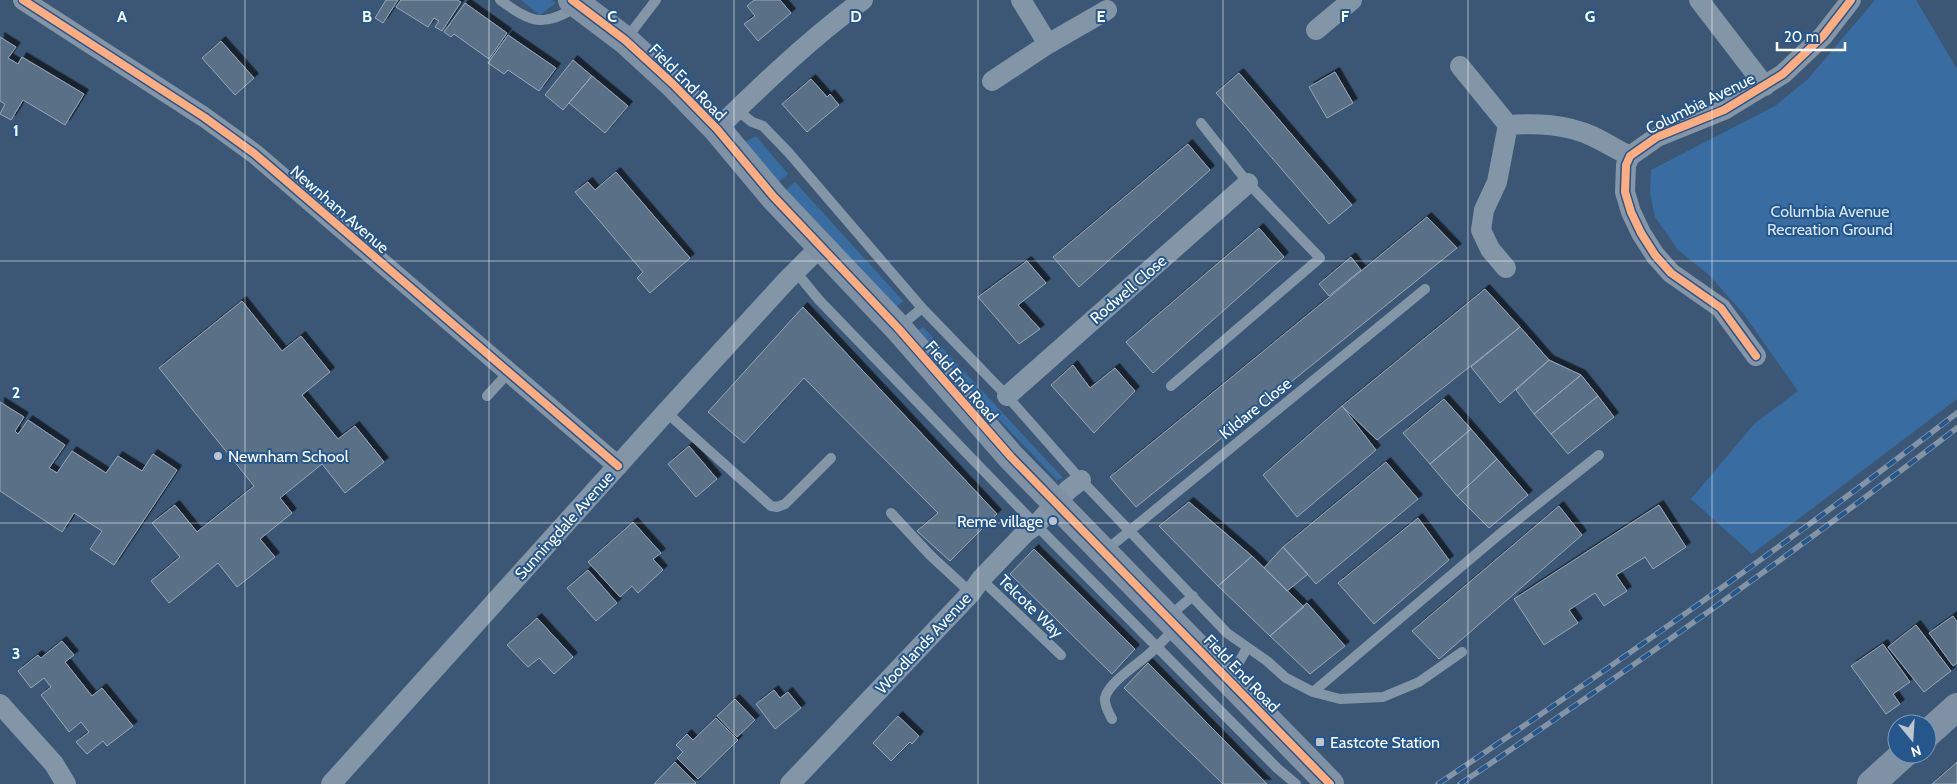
<svg xmlns="http://www.w3.org/2000/svg" width="1957" height="784" font-family="Cabin,sans-serif">
<style>
.green{fill:#396da2}
.building{fill:#5a6f86;stroke:#97a7b8;filter:url(#shadow)}
.lines{fill:none;stroke-linecap:round;stroke-linejoin:round}
.lane{stroke:#8396a8;stroke-width:10}
.street{stroke:#8396a8;stroke-width:20}
.secondary{stroke:#7f91a5;stroke-width:28}
.rail-casing{stroke:#8394a7;stroke-width:5.5}
.rail{stroke:#25568c;stroke-width:4;stroke-dasharray:11;stroke-linecap:butt}
.cycleway-casing{stroke:#25568c;stroke-width:11}
.cycleway{stroke:#ffac80;stroke-width:8}
.grid{fill:none;stroke:#fff;stroke-width:1;stroke-opacity:0.55}
.poi-dot{fill:#bbc4cf;stroke:#25568c;stroke-width:2}
.labels{text-anchor:middle;stroke-width:4;stroke-linejoin:round;paint-order:stroke}
.street-label{font-size:16px;fill:#fff;stroke:#25568c}
.park-label{font-size:16px;fill:#d8e8f8;stroke:#25568c}
.poi-label{font-size:16px;fill:#fff;stroke:#25568c;text-anchor:start}
.grid-label{font-size:16px;text-anchor:middle;font-weight:bold;fill:#fff;stroke:#25568c;stroke-width:4;stroke-linejoin:round;paint-order:stroke}
</style>
<defs>
<filter id="shadow"><feDropShadow dx="4.5" dy="-4.5" stdDeviation="0" flood-color="#0009"/></filter>
</defs>
<rect width="100%" height="100%" fill="#3c5775"/>
<path class="green" d="M521,0H551L556,3L540,15Z
M1875,0H1916L1957,69V399L1752,554L1691,499L1754,424L1798,391L1743,313L1709,275L1678,250L1655,217L1650,193L1651,170L1775,106L1808,79Z
M756,136L788,174L776,184L743,143Z
M795,182L903,301L894,309L784,192Z
M923,327L1063,478L1057,480L915,332Z"/>
<path class="building" d="M386,0H398L383,23L375,18Z
M401,0H457L461,2L442,31L435,27L439,21L434,18L428,27L396,7Z
M754,0H780L791,13L758,41L744,24L755,16L747,6Z
M465,3L507,33L489,59L454,34L451,37L444,32Z
M508,35L556,68L539,91L508,70L504,74L488,63Z
M0,37L16,47L8,58L18,64L22,57L84,94L65,125L23,100L11,120L0,114L5,104L0,101Z
M221,41L254,78L235,95L202,58Z
M573,60L592,76L563,110L545,95Z
M1335,72L1353,103L1327,118L1309,87Z
M1239,73L1352,205L1329,224L1216,93Z
M592,76L628,106L605,133L569,103Z
M811,79L827,97L830,94L839,105L807,132L782,104Z
M1188,144L1210,170L1079,287L1053,257Z
M616,172L690,258L650,293L637,278L643,272L575,192L588,182L595,190Z
M1427,217L1457,248L1136,507L1110,477Z
M1259,228L1284,257L1153,373L1126,342Z
M1351,257L1361,270L1329,296L1319,284Z
M1027,261L1046,283L1018,305L1040,329L1019,344L978,297Z
M1485,289L1520,327L1377,440L1342,406Z
M242,301L282,351L301,336L330,372L302,395L338,439L355,426L384,462L345,493L322,464L280,498L292,513L260,539L275,557L237,587L218,563L169,603L151,581L180,557L152,523L175,505L197,532L254,486L159,368Z
M803,307L997,514L950,561L917,531L938,513L804,378L744,443L708,412Z
M1520,327L1549,360L1500,403L1471,367Z
M1549,360L1581,375L1534,414L1516,390Z
M1073,365L1090,388L1115,368L1135,391L1094,433L1051,385Z
M1581,375L1598,396L1551,434L1534,414Z
M1598,396L1614,417L1568,454L1551,434Z
M1444,399L1471,429L1430,464L1403,433Z
M0,402L24,417L15,431L18,434L28,420L65,445L49,468L57,473L72,451L106,473L118,456L142,471L153,454L177,470L114,565L90,549L102,531L74,513L62,532L0,491Z
M1342,406L1376,450L1297,517L1263,475Z
M1471,429L1497,459L1457,496L1430,464Z
M689,446L717,479L696,497L668,464Z
M1497,459L1528,495L1489,528L1457,496Z
M1386,462L1418,499L1316,584L1283,547Z
M1189,502L1252,556L1218,586L1159,526Z
M1659,505L1686,547L1653,569L1645,557L1616,575L1627,591L1604,606L1595,593L1569,610L1578,623L1544,645L1514,599Z
M1559,506L1582,535L1439,659L1412,631Z
M1418,518L1449,560L1374,624L1338,583Z
M633,522L661,553L653,559L663,570L638,593L632,586L620,597L588,562Z
M1283,547L1308,574L1287,591L1264,568Z
M1034,549L1135,649L1112,674L1010,574Z
M1252,556L1304,607L1270,636L1218,586Z
M588,570L617,603L596,621L567,588Z
M1307,603L1345,646L1310,674L1270,636Z
M1953,616L1957,622V663L1953,666L1929,633Z
M537,618L573,657L554,674L539,658L528,667L507,645Z
M1916,625L1951,671L1924,692L1888,647Z
M62,641L74,655L65,662L92,696L102,688L133,726L107,746L103,741L87,754L76,742L89,732L81,722L69,732L41,695L51,687L44,678L31,688L18,671L38,655L41,658Z
M1883,644L1910,682L1893,694L1900,704L1886,714L1851,666Z
M1148,663L1267,784H1223L1124,688Z
M774,690L780,698L788,692L801,708L775,729L756,704Z
M735,699L755,720L737,737L717,716Z
M898,716L919,736L912,744L910,742L891,761L873,743Z
M716,718L738,740L698,779L677,758L683,752L676,745L687,734L693,740Z
M675,762L696,783L695,784H654Z
M1957,762V784H1932Z"/>
<g class="lines">
<path class="lane" d="M500,0C532,23 542,28 578,6
M626,39L656,0
M737,110L752,122L763,126L789,153L922,308L1007,396L1081,480L1227,633L1267,661L1286,678L1313,692L1340,699L1383,697L1419,682L1462,652
M796,272L819,300L1036,525L1277,768L1296,784
M898,328L922,308
M1171,386L1320,258L1248,183L1201,123
M487,396L510,371
M666,412L771,506L777,507L785,504L831,458
M891,513L930,555L971,593
M1105,551L1425,289
M981,579L1061,655
M1169,616L1193,596
M1229,680L1247,648
M1313,692L1501,533L1599,455
M1112,719C1109,713 1104,705 1105,698C1108,683 1138,664 1149,654C1159,646 1166,636 1177,628"/>
<path class="street" d="M23,0L204,117L255,154L618,466
M1021,0L1048,44
M1699,0L1765,86
M1316,30L1352,0
M1460,66L1508,125C1538,123 1565,124 1592,136C1605,142 1617,150 1630,156
M992,81L1048,44L1107,10
M717,129C763,84 811,38 863,0
M1506,268L1490,249L1481,230L1484,210L1497,182L1508,125
M1756,356L1721,308L1671,273L1655,255L1641,233L1631,212L1625,192L1626,165L1630,156L1657,137L1724,110L1783,74L1823,36L1851,0
M1007,396L1248,183
M0,704L54,764L66,784
M331,784L666,412L786,281L821,246
M790,784L971,593L981,579L1025,533L1036,525L1068,490L1081,480"/>
<path class="secondary" d="M572,0L625,40L673,84L717,129L773,196L898,328L1011,457L1330,784
M1927,734L1957,707
M1871,784L1904,754"/>
<g class="rail-casing">
<path id="rail" d="M1438,784C1615,665 1789,543 1957,413
M1460,784C1629,670 1795,552 1957,428"/>
</g>
<use href="#rail" class="rail"/>
<g class="cycleway-casing">
<path id="cycleway" d="M23,0L204,117L255,154L618,466
M572,0L625,40L673,84L717,129L773,196L898,328L1011,457L1330,784
M1756,356L1721,308L1671,273L1655,255L1641,233L1631,212L1625,192L1626,165L1630,156L1657,137L1724,110L1783,74L1823,36L1851,0"/>
</g>
<use href="#cycleway" class="cycleway"/>
</g>
<path class="grid" d="M245,0V784M489,0V784M734,0V784M978,0V784M1223,0V784M1468,0V784M1712,0V784M0,261H1957M0,523H1957"/>
<g class="poi-dot">
<circle cx="218" cy="456" r="5"/>
<circle cx="1053" cy="521" r="5"/>
<rect x="1315" y="737" width="10" height="10" rx="2.5"/>
</g>
<g class="labels">
<g class="street-label">
<text transform="translate(688 82) rotate(45)" y="6">Field End Road</text>
<text transform="translate(1700 103) rotate(-26)" y="6">Columbia Avenue</text>
<text transform="translate(340 209) rotate(41)" y="6">Newnham Avenue</text>
<text transform="translate(1128 289) rotate(-41)" y="6">Rodwell Close</text>
<text transform="translate(962 381) rotate(49)" y="6">Field End Road</text>
<text transform="translate(1255 408) rotate(-39)" y="6">Kildare Close</text>
<text transform="translate(564 525) rotate(-48)" y="6">Sunningdale Avenue</text>
<text transform="translate(1031 606) rotate(44)" y="6">Telcote Way</text>
<text transform="translate(923 643) rotate(-47)" y="6">Woodlands Avenue</text>
<text transform="translate(1242 673) rotate(46)" y="6">Field End Road</text>
</g>
<g class="park-label">
<text x="1830" y="217">Columbia Avenue<tspan x="1830" dy="18">Recreation Ground</tspan></text>
</g>
<g class="poi-label">
<text x="228" y="462">Newnham School</text>
<text x="1043" y="527" text-anchor="end">Reme village</text>
<text x="1330" y="748">Eastcote Station</text>
</g>
</g>
<g class="grid-label">
<text x="122" y="22">A</text>
<text x="367" y="22">B</text>
<text x="612" y="22">C</text>
<text x="856" y="22">D</text>
<text x="1101" y="22">E</text>
<text x="1345" y="22">F</text>
<text x="1590" y="22">G</text>
<text x="16" y="136">1</text>
<text x="16" y="398">2</text>
<text x="16" y="659">3</text>
</g>
<g transform="translate(1912 739) rotate(162)"><circle r="24" fill="#25568c" stroke="#7c9aba"/>
<path d="M0-4L9 19L0 12L-9 19Z" fill="#bbc4cf"/>
<text y="-8" font-size="14" font-weight="bold" text-anchor="middle" fill="#ffffff">N</text>
</g>
<path d="M1777 42v8h68v-8" fill="none" stroke="#ffffff" stroke-width="2.5"/>
<text x="1784" y="42" font-size="15" fill="#ffffff" stroke="#25568c" stroke-width="4" paint-order="stroke">20 m</text>
</svg>
